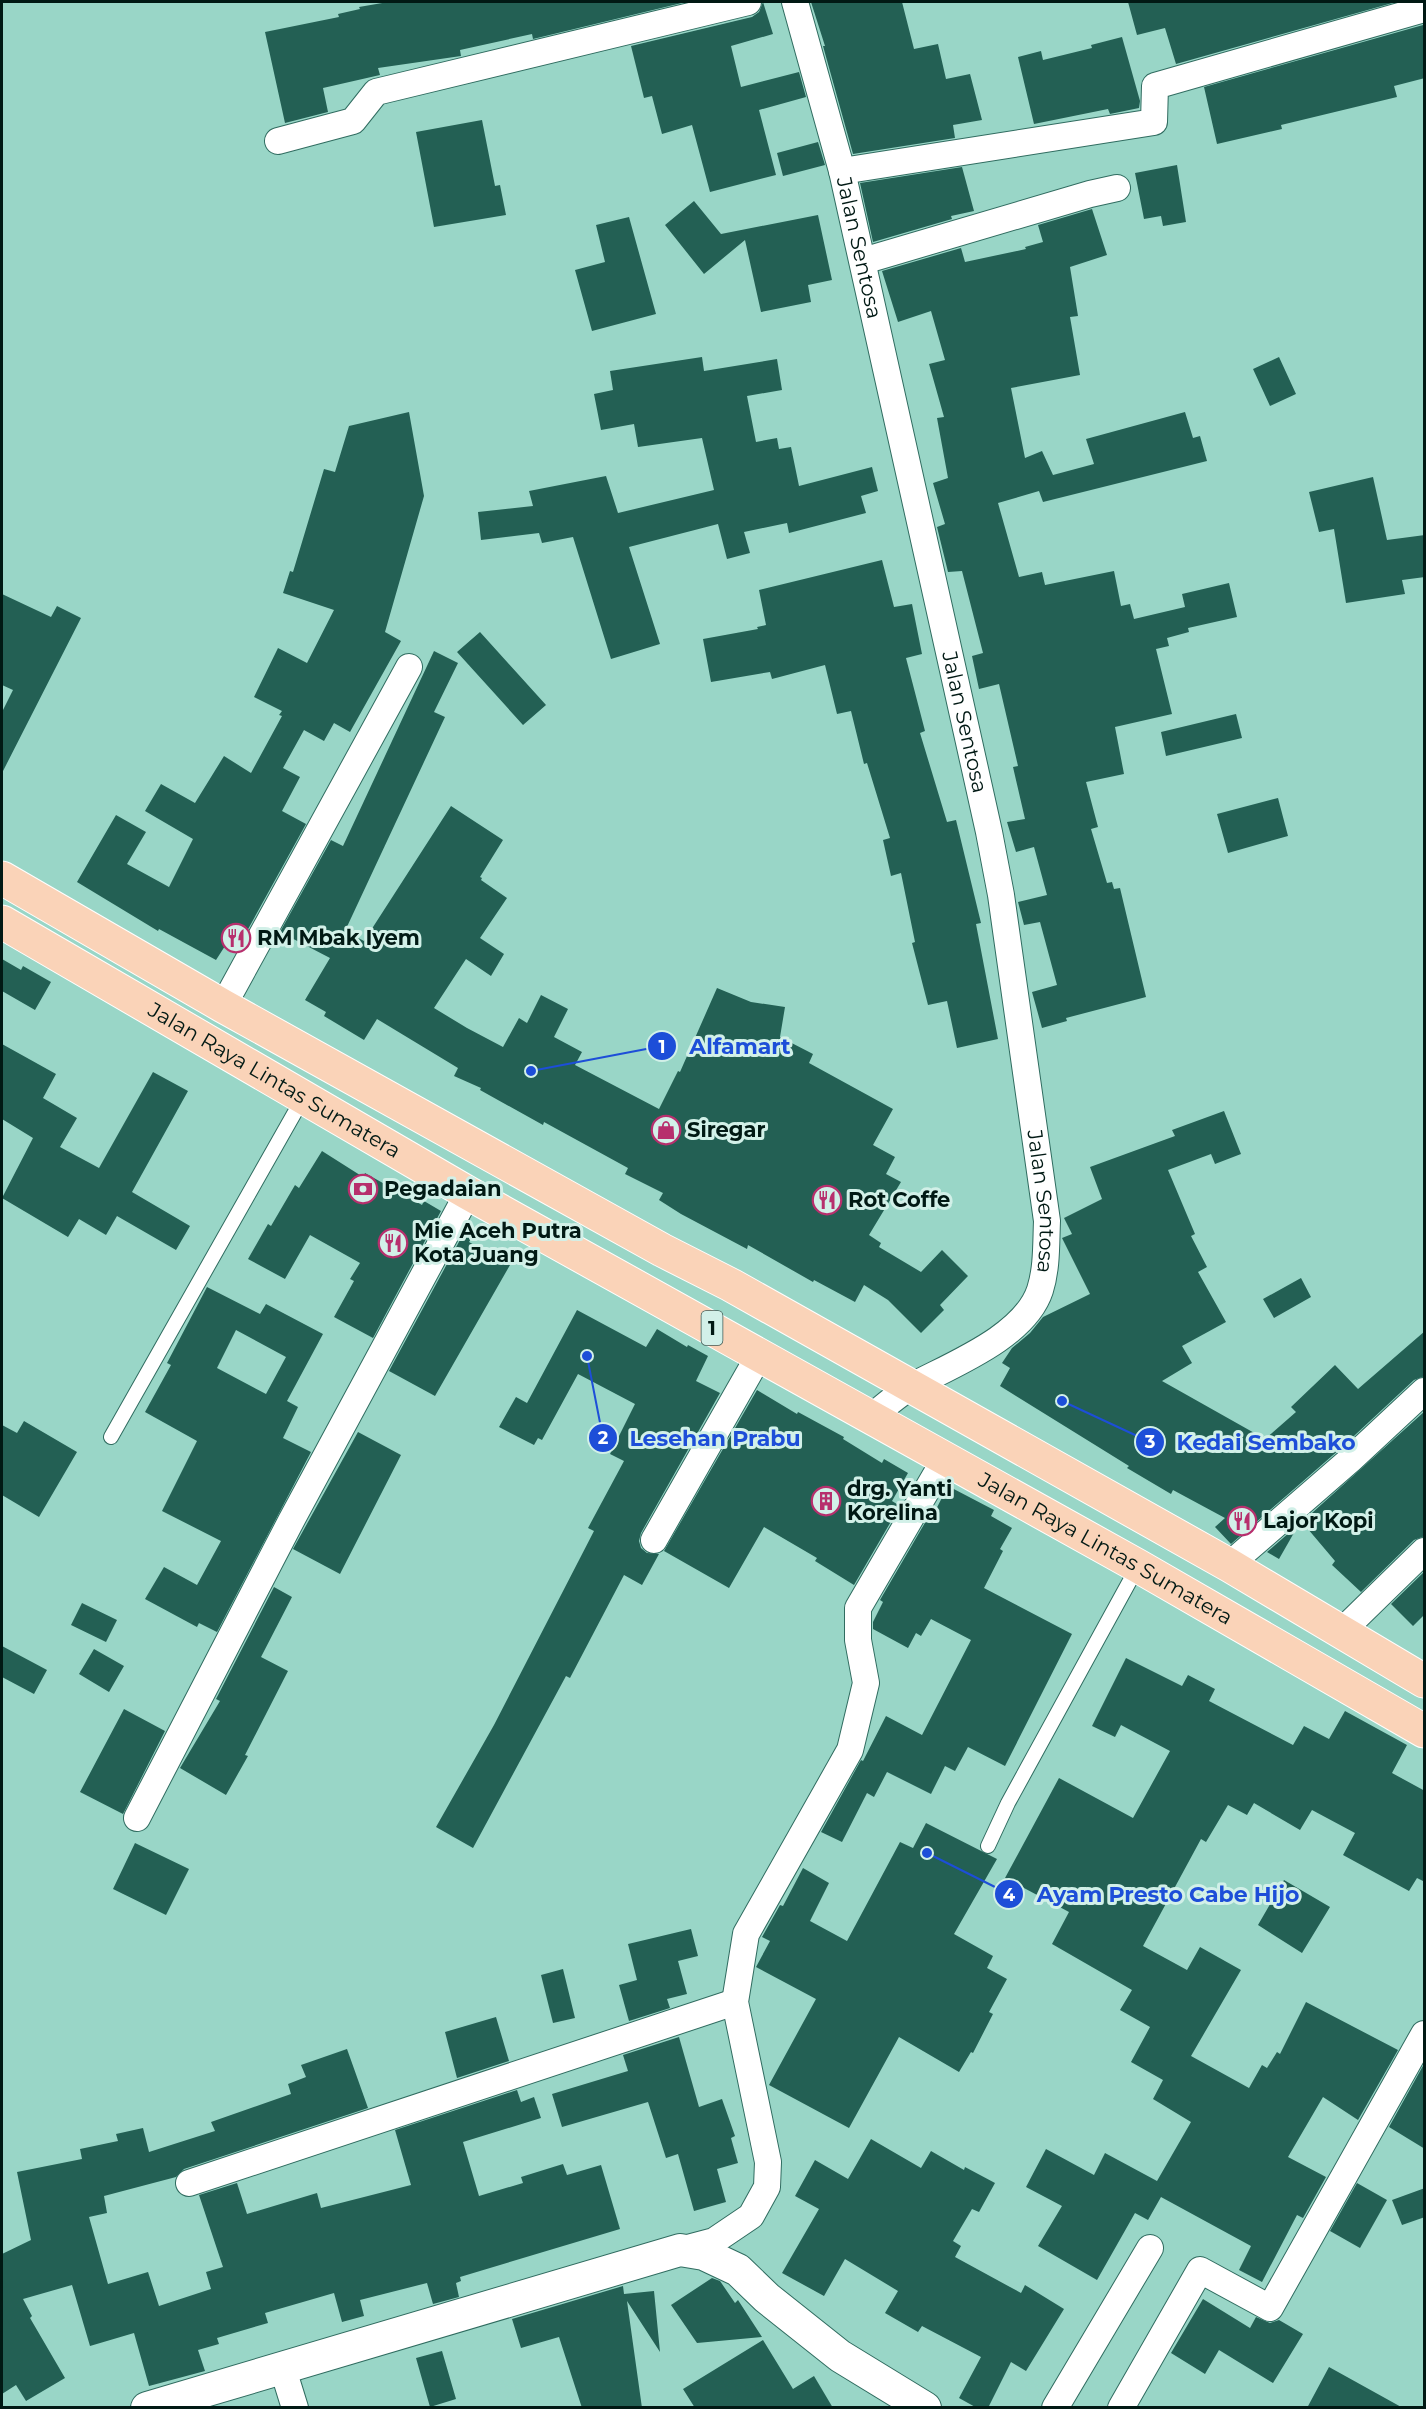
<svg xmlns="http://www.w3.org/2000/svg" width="1426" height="2409" font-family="Montserrat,sans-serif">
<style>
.building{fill:#236054;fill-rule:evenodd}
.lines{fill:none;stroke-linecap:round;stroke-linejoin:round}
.service-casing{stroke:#306c60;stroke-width:16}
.minor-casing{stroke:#306c60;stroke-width:28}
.tertiary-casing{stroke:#306c60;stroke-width:34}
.trunk-casing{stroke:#fff;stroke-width:35}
.service{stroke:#fff;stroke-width:14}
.minor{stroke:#fff;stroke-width:26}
.tertiary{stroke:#fff;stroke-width:32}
.trunk{stroke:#fad3b8;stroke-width:33}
.labels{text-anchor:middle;stroke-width:6;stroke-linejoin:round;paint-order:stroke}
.shield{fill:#d2f0e8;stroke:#405a54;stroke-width:1.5}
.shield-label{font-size:20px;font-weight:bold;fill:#011914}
.street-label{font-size:21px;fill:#011914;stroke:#d2f0e8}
.poi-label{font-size:21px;font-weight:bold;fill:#011914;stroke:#d2f0e8;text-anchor:start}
.leader{fill:none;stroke:#1d4ed8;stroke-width:2}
.callout-dot{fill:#1d4ed8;stroke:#d2f0e8;stroke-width:2}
.mark-label{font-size:18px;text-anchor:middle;font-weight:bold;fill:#fff}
.callout-label{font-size:22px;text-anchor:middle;font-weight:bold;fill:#1d4ed8;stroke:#d2f0e8;stroke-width:6;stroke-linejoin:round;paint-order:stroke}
</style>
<rect width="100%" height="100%" fill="#99d6c7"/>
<path class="building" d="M388,2H686L533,39L532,34L460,50L461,56L378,68L380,75L323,88L328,112L285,123L265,32L339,17L338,14L360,9L359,7Z
M763,2L773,34L731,46L741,87L799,72L806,97L759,110L776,175L710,192L692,125L662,134L652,96L644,98L631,46L752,17L759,12Z
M811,2H902L914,49L938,44L946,79L970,74L982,120L953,125L955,138L853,154L823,46H825Z
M1128,2H1396L1176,64L1165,28L1137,35Z
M1423,25L1425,78L1394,86L1397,97L1281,125L1282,129L1217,144L1204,87Z
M1122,37L1140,101L1139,108L1110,114L1108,109L1034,124L1018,57L1041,51L1043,60L1092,48L1091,45Z
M482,120L495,186L500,185L506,215L434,227L416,132Z
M818,142L825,165L783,176L777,153Z
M1177,165L1186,222L1163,226L1161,216L1144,219L1135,173Z
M962,167L974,211L951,216L952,219L873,242L860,183Z
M694,201L721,234L818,215L832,280L808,285L811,302L761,312L745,240L704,274L665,225Z
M1092,209L1107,255L1070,267L1078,316L1070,317L1080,375L1011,388L1025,458L1042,451L1053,475L1094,464L1086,439L1185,412L1193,438L1200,436L1207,461L1043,502L1039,491L998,503L1019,577L1042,572L1045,585L1114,571L1121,606L1130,604L1134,619L1185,607L1182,594L1229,583L1237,617L1188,628L1189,632L1167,638L1169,646L1156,649L1172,714L1115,727L1124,774L1086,782L1098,827L1091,829L1107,883L1112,882L1114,889L1120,888L1146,997L1066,1018L1067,1021L1042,1028L1032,992L1057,985L1040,922L1024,925L1018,902L1047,895L1034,847L1016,852L1007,822L1025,819L1013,767L1018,766L999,684L979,689L972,656L983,653L962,571L948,572L937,527L945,524L933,483L948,478L937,418L944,417L929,364L945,360L931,311L898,322L882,271L961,248L965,262L1026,249L1025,247L1043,242L1038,225Z
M629,217L656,314L592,331L575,270L605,262L596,225Z
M702,357L704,371L777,359L782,390L747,396L756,442L777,438L779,449L791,447L799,486L872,467L878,491L861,496L866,513L789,533L787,523L744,532L750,553L727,559L718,524L629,547L660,644L611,659L573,537L542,543L539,533L481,540L478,512L533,506L529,491L606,476L618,513L714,490L702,438L638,447L634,424L601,430L594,394L613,390L610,371Z
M1279,357L1296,394L1270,406L1253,369Z
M409,412L424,496L385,632L401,641L350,732L334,723L324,741L304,730L283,768L300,777L282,811L306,824L236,951L225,946L216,960L159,929L158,931L77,882L116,815L146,832L127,864L169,887L193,839L145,811L161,784L195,803L224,756L251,773L282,716L279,715L282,711L254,697L278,648L307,663L334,610L283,593L290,571L293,572L324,469L335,472L349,426Z
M1373,477L1387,540L1425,535V577L1402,580L1405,594L1346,603L1334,529L1319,532L1309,492Z
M882,560L894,607L912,604L922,654L906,658L925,731L920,733L947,822L956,820L981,923L976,924L998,1039L957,1048L947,1001L928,1005L912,943L915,942L901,873L891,876L883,840L890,838L867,763L864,764L851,711L837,714L825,665L772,679L770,672L711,682L703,639L758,629L757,627L766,625L759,590Z
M2,594L51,617L57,606L81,618L2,773V712L13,690L2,685Z
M480,632L546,705L523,725L457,652Z
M434,651L458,663L434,712L445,717L345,931L364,941L451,806L503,840L480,877L482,878L481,880L507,898L480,938L504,954L491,976L466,959L434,1008L467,1028L503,1047L519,1018L527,1023L541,995L568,1009L554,1037L582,1052L575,1065L659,1109L678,1071L680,1072L717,988L751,1002L785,1007L780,1037L813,1054L809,1063L893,1109L873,1145L895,1157L886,1174L901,1182L869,1235L881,1243L879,1247L921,1272L942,1250L968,1276L940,1305L944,1310L921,1333L888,1300L864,1285L855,1302L814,1280L813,1282L748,1245L747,1249L681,1214L659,1200L663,1193L625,1174L628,1168L544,1122L543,1125L480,1090L481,1088L454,1076L458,1068L377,1019L364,1040L324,1016L326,1012L305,1000L330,958L280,932L331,840L343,846Z
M1236,714L1242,738L1166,756L1161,732Z
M1278,798L1288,836L1228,853L1217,814Z
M2,959L21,970L23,966L51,982L35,1010L2,991Z
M2,1044L56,1074L43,1098L77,1118L60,1147L99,1168L153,1072L188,1091L132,1192L190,1226L176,1250L117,1216L106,1235L79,1219L68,1237L2,1198L33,1138L2,1119Z
M1224,1111L1241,1154L1215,1164L1211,1154L1168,1170L1195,1234L1191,1236L1207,1267L1198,1272L1226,1322L1182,1346L1192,1363L1162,1381L1265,1439L1296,1412L1291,1407L1335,1365L1358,1389L1425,1331V1376L1414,1380L1340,1449L1231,1544L1215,1527L1225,1518L1173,1490L1171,1494L1127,1468L1129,1466L1000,1386L1010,1368L1002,1363L1012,1348L1030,1333L1043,1317L1090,1294L1062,1238L1072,1234L1064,1218L1102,1199L1090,1167L1175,1136L1172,1130Z
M322,1151L363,1177L365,1173L422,1205L424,1201L441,1211L373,1338L334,1317L354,1281L350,1279L360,1263L310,1235L285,1279L248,1259L268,1224L271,1226L295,1185L299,1188Z
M467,1227L475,1232L469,1242L510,1265L435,1396L389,1371Z
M1301,1278L1311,1297L1274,1318L1263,1299Z
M207,1287L260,1314L266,1304L323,1334L287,1401L298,1407L283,1438L311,1452L217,1632L199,1623L197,1627L145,1599L164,1567L197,1585L221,1541L162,1511L197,1441L145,1412L171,1365L167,1363ZM236,1330L286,1357L266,1394L217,1368Z
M577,1310L646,1347L657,1329L687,1347L688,1345L708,1356L696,1381L720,1393L641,1533L639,1541L641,1548L647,1553L659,1554L642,1585L624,1575L570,1678L566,1676L473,1848L436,1827L494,1725L594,1531L588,1528L624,1461L610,1454L635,1404L578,1374L542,1440L538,1438L534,1445L499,1427L516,1397L527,1403Z
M757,1390L797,1414L798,1412L844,1437L843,1439L882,1463L884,1459L908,1473L892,1501L900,1506L854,1585L815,1561L817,1558L764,1527L729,1588L664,1551Z
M1425,1411V1536L1414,1540L1361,1592L1332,1565L1335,1561L1302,1522Z
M24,1421L77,1452L39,1517L2,1495V1425L17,1433Z
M358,1432L401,1455L340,1574L293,1549Z
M948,1486L994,1510L991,1516L1012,1528L1000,1549L1003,1551L984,1588L1072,1634L1005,1766L968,1747L955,1771L945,1766L931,1794L887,1772L874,1797L867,1793L842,1842L821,1832L861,1760L863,1761L886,1716L922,1735L971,1640L931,1619L921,1636L916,1633L908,1648L873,1629V1622L883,1602L880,1600L926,1521L929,1523Z
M1299,1524L1279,1559L1267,1552Z
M1425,1571V1614L1413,1626L1391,1604Z
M274,1587L292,1597L261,1657L288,1671L245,1755L248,1756L226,1795L180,1768L220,1701L216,1699Z
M82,1603L117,1620L106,1642L71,1625Z
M2,1646L47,1670L34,1694L2,1677Z
M94,1649L124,1666L109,1692L79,1674Z
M1126,1658L1182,1686L1188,1675L1215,1689L1209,1701L1293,1745L1304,1726L1329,1739L1345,1711L1407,1745L1392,1773L1425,1791V1882L1417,1878L1409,1891L1343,1855L1355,1833L1312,1810L1300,1830L1254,1803L1247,1815L1228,1805L1206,1842L1201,1839L1143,1946L1187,1970L1200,1947L1241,1970L1191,2056L1249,2088L1262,2065L1267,2068L1277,2052L1280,2054L1306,2002L1398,2050L1358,2120L1323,2097L1288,2157L1326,2177L1303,2218L1297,2215L1262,2282L1239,2270L1251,2246L1161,2197L1148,2220L1135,2213L1097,2280L1038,2246L1062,2206L1026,2187L1046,2149L1094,2175L1105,2153L1157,2181L1191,2122L1153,2099L1163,2080L1131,2062L1150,2027L1120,2010L1132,1990L1052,1944L1069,1912L1005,1878L1059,1778L1133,1818L1170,1751L1121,1725L1115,1737L1092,1726Z
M124,1709L165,1731L123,1814L80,1792Z
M926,1823L997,1859L954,1934L993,1956L987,1968L1007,1979L989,2012L993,2014L973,2053L971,2052L959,2072L899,2037L849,2128L769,2085L816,1999L756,1967L770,1941L762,1937L780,1905L783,1906L803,1868L829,1883L810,1921L847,1941L900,1842L913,1848Z
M135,1843L189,1869L166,1915L113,1889Z
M1284,1880L1330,1907L1302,1953L1258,1925Z
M691,1929L698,1956L678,1961L687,1994L667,1999L670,2008L629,2021L619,1985L637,1980L628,1944Z
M563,1969L575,2018L553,2023L541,1975Z
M496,2017L509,2061L457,2078L445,2032Z
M679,2037L699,2107L722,2099L735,2136L731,2138L738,2163L717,2169L726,2202L694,2211L678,2154L666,2158L648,2102L562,2127L552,2094L628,2071L623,2055Z
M347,2049L368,2108L184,2169L176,2177L104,2196L107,2213L89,2217L108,2284L148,2272L159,2306L211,2289L206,2272L223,2267L199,2195L237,2183L247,2214L317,2193L321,2208L411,2185L395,2130L517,2090L521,2102L534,2097L541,2118L463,2142L479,2196L523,2183L521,2177L563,2164L567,2175L601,2165L620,2229L460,2277L461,2281L456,2283L459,2297L433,2304L427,2283L360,2300L364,2316L342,2322L334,2293L265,2313L268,2323L217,2338L219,2344L198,2350L205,2371L149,2386L134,2333L90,2346L72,2285L23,2299L32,2316L30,2318L65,2378L26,2401L16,2385L2,2394V2254L31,2240L17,2172L82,2159L80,2149L118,2141L116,2134L143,2128L149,2152L215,2131L211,2122L291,2094L288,2084L306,2077L301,2065Z
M1424,2064H1425V2149L1389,2127Z
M871,2139L921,2168L931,2151L964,2170L965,2167L995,2183L979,2212L972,2209L953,2241L961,2246L955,2257L1021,2293L1025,2285L1064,2309L1026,2371L1011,2362L988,2408H977L959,2398L981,2357L922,2326L918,2332L885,2313L898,2291L845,2259L824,2296L782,2273L819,2209L795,2196L815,2160L848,2179Z
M1357,2183L1387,2200L1360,2248L1330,2231Z
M1425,2188V2217L1402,2225L1392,2200Z
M712,2278L720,2281L735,2303L738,2300L762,2337L697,2343L671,2305Z
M623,2286L624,2294L654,2291L660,2352L627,2301L642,2408H582L559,2337L521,2348L512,2319Z
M1203,2299L1250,2328L1256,2317L1270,2323L1279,2320L1303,2334L1273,2383L1219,2350L1205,2374L1171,2353Z
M763,2340L793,2389L814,2376L833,2408H695L683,2389Z
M442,2351L456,2399L430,2407L416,2358Z
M1329,2367L1403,2408H1307Z"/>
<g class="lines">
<g class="service-casing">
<path id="service" d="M111,1437L303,1098
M988,1846L1008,1803L1138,1566"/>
</g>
<g class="minor-casing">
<g id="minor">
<path id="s1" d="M795,2L842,171L989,832L1001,895L1047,1221C1046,1244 1047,1268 1040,1290C1025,1336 954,1364 914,1385C899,1393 884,1407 870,1418"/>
<path d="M278,141L353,121L376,92L748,2"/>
<path d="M842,171L1154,122L1155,86L1424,9"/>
<path d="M863,261L1090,194L1117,188"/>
<path d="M223,1006L409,667"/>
<path d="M654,1540L760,1354"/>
<path d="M1229,1565L1350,1460L1424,1391"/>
<path d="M1341,1632L1424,1551"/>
<path d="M137,1818L291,1521L468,1193"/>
<path d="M189,2183L735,2002"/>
<path d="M680,2250L714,2241L751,2216L767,2187L768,2162L735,2002L746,1934L850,1750L866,1683L858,1640V1608L945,1459"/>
<path d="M282,2366L295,2408"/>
<path d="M1055,2408L1150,2248"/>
<path d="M1121,2408L1200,2270L1270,2308L1424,2034"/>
</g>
</g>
<g class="tertiary-casing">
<path id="tertiary" d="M147,2408L680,2250L704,2254L738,2270L767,2298L840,2356L925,2408"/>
</g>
<g class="trunk-casing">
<g id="trunk">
<path d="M2,878L223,1006L662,1250L731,1285L1229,1565L1424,1681"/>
<path id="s2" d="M2,922L468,1193L1138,1566L1424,1731"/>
</g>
</g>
<use href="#service" class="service"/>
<use href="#minor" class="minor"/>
<use href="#tertiary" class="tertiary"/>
<use href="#trunk" class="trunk"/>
</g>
<defs>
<g id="restaurant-ring" transform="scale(1.5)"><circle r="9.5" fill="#d2f0e8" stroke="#b72f6d" stroke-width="1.5"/><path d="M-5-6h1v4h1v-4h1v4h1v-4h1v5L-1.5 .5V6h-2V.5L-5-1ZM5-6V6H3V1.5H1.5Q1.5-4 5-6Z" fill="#b72f6d"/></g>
<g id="shop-ring" transform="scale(1.5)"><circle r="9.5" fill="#d2f0e8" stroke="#b72f6d" stroke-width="1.5"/><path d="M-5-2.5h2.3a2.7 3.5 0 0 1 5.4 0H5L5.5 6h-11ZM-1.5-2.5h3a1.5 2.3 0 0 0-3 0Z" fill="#b72f6d"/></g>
<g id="bank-ring" transform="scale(1.5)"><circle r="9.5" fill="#d2f0e8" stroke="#b72f6d" stroke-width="1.5"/><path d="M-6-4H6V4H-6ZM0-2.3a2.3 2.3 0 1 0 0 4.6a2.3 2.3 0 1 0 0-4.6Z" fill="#b72f6d"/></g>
<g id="building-ring" transform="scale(1.5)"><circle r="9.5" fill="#d2f0e8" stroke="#b72f6d" stroke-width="1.5"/><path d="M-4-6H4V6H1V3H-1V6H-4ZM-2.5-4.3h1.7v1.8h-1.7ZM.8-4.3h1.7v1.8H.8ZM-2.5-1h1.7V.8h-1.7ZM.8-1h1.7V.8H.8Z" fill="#b72f6d"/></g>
</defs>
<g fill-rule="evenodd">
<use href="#restaurant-ring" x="236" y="938"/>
<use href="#shop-ring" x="666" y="1130"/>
<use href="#bank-ring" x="363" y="1189"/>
<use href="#restaurant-ring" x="827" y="1200"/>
<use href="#restaurant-ring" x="393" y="1243"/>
<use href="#building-ring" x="826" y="1501"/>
<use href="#restaurant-ring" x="1242" y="1521"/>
</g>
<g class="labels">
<rect class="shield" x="701.5" y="1311" width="21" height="34" rx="4.5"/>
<g class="shield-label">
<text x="712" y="1335">1</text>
</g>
<g class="street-label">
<text dy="7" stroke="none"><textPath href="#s1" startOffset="254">Jalan Sentosa</textPath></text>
<text dy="7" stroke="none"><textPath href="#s1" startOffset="740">Jalan Sentosa</textPath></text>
<text dy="7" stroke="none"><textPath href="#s2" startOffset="315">Jalan Raya Lintas Sumatera</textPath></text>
<text dy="7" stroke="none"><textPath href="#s1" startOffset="1226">Jalan Sentosa</textPath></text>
<text dy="7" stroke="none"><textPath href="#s2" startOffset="1269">Jalan Raya Lintas Sumatera</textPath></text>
</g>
<g class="poi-label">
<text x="257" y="945">RM Mbak Iyem</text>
<text x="687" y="1137">Siregar</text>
<text x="384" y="1196">Pegadaian</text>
<text x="848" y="1207">Rot Coffe</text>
<text x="414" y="1238">Mie Aceh Putra<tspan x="414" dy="24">Kota Juang</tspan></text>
<text x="847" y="1496">drg. Yanti<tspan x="847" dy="24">Korelina</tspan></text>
<text x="1263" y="1528">Lajor Kopi</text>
</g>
</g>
<path class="leader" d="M531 1071L662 1046M587 1356L603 1438M1062 1401L1150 1442M927 1853L1009 1894"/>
<g class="callout-dot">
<circle cx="531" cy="1071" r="6"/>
<circle cx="587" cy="1356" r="6"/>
<circle cx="1062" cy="1401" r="6"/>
<circle cx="927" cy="1853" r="6"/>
<circle cx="662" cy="1046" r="15"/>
<circle cx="603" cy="1438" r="15"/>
<circle cx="1150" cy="1442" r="15"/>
<circle cx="1009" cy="1894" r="15"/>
</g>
<g class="mark-label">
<text x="662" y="1053">1</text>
<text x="603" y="1444">2</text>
<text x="1150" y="1448">3</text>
<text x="1009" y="1901">4</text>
</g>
<g class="callout-label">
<text x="740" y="1054">Alfamart</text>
<text x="715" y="1446">Lesehan Prabu</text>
<text x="1266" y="1450">Kedai Sembako</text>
<text x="1168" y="1902">Ayam Presto Cabe Hijo</text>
</g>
<rect width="1426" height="2409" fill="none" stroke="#011914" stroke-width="6"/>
</svg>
